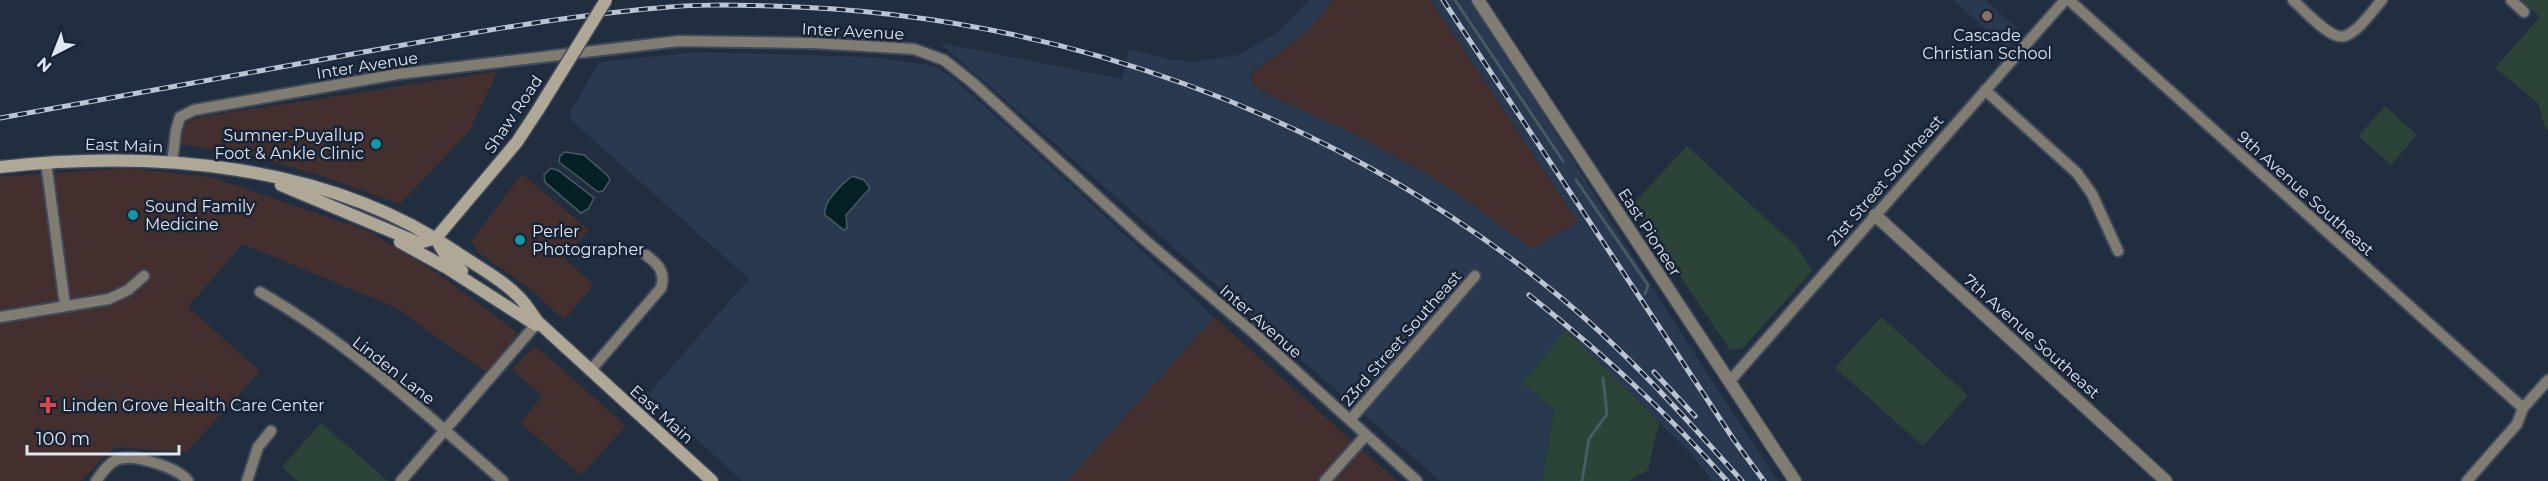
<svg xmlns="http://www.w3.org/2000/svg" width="2548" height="481" font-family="Montserrat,sans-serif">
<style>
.commercial{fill:#432f2d}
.built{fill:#29394f}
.green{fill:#2c4337}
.water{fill:#052024;stroke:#465b62;stroke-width:1.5}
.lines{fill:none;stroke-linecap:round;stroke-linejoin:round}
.stream{stroke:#465b62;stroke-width:3}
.minor-casing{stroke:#3f4b5c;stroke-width:14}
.tertiary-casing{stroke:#3f4b5c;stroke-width:15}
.secondary-casing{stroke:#3f4b5c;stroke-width:15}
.minor{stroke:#807c71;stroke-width:10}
.tertiary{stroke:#807c71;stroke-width:12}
.secondary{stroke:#afa897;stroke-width:12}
.rail-casing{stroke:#bbc4d1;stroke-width:5}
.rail{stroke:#182436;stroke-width:3;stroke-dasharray:9;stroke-linecap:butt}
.secondary-bridge-casing{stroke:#3f4b5c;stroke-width:15;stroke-linecap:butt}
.secondary-bridge{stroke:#afa897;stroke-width:12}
.education-dot{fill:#8d6e63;stroke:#182436;stroke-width:2}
.culture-dot{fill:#0f9aa8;stroke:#182436;stroke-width:2}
.health-dot{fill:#e0444e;stroke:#182436;stroke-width:2}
.labels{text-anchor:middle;stroke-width:5;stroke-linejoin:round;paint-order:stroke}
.street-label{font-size:16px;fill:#dee6f2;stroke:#182436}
.poi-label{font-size:16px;fill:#dee6f2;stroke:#182436;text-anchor:start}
</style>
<rect width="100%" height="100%" fill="#212e40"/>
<path class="commercial" d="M1332,0H1431L1579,223L1532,249L1453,191L1416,168L1352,133L1310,116L1256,88L1252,82V73L1310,29Z
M498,71L468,133L400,204L319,175L253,156L180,144L184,127L190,120L200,117Z
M127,168L211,177L368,231L436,272L518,333L488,374L396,308L243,244L188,307L260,371L187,452L114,447L81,481H0V177Z
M522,174L589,230L564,258L594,285L564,320L530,289L478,252L471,241Z
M1214,317L1397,481H1067Z
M534,347L538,348L626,426L581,475L520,423L542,396L512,369Z"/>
<path class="built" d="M1309,0H1332L1310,29L1253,71L1250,77L1253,85L1262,92L1352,133L1416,168L1453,191L1532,249L1578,222L1431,0H1473L1674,322L1778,481H1713L1690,453L1566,331L1542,481H1440L940,43L1122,79L1129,49L1168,59L1194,62L1238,55L1277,33Z
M1953,0H1985L2022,33L2008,49Z
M697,52L872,57L934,66L948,74L1008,127L1214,317L1067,481H742L648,394L749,279L571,120V111L599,62Z"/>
<path class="green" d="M2521,0H2548V130L2545,127L2538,103L2495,68L2540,17Z
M2385,106L2417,135L2391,165L2358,136Z
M1687,146L1797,247L1812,271L1742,349L1730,350L1632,205Z
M1881,317L1968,395L1923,446L1835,368Z
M1566,330L1659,422L1648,470L1629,481H1542L1554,410L1523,383Z
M321,423L388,481H298L282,467Z"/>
<path class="water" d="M565,152L584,155L608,176L610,180L603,191L598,192L559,162L560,156Z
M551,168L559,171L594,198L588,209L581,213L545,182L544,175Z
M852,176L864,180L870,188L846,215L847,228L844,230L825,215C822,203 842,184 852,176Z"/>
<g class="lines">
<path class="stream" d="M1455,0L1563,161
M1576,180L1648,285L1645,294
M1582,481L1589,439L1607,414L1603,378"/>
<g class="minor-casing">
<path id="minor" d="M2069,0L2523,408
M2293,0C2303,9 2331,41 2345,36C2359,31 2372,11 2382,0
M2511,0L2524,12
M1985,90L2077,173L2092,194L2118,251
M46,162L65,305
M172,163L176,130L180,117L194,110L398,74L679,41L813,43L914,49L944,60L973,83L1146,241L1255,334L1417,481
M260,292C349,343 426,414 503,481
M0,317L109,299L128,290L144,276
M590,371L661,288C666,272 658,264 646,255
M1729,382L2065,0
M1350,420L1475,276
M96,481C102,473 109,462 119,459C135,454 179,468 188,481
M247,481L258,447L271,431
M401,481L538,322
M1325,481L1366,435
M2467,481L2517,424L2523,408L2548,380"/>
</g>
<g class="tertiary-casing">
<path id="tertiary" d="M1478,0L1795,481
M1875,215L2166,481"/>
</g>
<g class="secondary-casing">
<path id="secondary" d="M0,167C153,150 326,163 456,252C475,265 503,280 519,297C526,304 532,314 538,322L712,481
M281,185L419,243L436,238L517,142L538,110
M437,241L446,256L462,271
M400,242L447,268L536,325"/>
</g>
<use href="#minor" class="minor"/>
<use href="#tertiary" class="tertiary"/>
<use href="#secondary" class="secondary"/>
<g class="rail-casing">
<path id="rail" d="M1443,0L1734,440L1764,481
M0,118C116,97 231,76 347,55C450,37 553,17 658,8C695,4 734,5 772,6C1054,13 1334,113 1554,292C1623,348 1683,415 1742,481
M1529,295C1603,354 1665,410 1727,481
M1654,372L1695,416"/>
</g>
<use href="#rail" class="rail"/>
<g class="secondary-bridge-casing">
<path id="secondary-bridge" d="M538,110L606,0"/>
</g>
<use href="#secondary-bridge" class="secondary-bridge"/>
</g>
<circle class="education-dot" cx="1987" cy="16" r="6"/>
<g class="culture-dot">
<circle cx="376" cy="144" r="6"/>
<circle cx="133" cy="215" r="6"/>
<circle cx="520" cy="240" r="6"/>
</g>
<path class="health-dot" d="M45 396h6v6h6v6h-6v6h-6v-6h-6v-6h6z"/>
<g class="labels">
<g class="street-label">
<text transform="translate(853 31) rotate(3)" y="6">Inter Avenue</text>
<text transform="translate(367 65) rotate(-9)" y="6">Inter Avenue</text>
<text transform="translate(513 114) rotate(-56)" y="6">Shaw Road</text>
<text transform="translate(124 145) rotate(2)" y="6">East Main</text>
<text transform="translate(1885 180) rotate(-49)" y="6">21st Street Southeast</text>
<text transform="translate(2306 193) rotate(42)" y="6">9th Avenue Southeast</text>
<text transform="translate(1650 232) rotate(57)" y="6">East Pioneer</text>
<text transform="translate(1261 321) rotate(41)" y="6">Inter Avenue</text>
<text transform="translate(2032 336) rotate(42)" y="6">7th Avenue Southeast</text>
<text transform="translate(1401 338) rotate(-49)" y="6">23rd Street Southeast</text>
<text transform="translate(394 370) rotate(38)" y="6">Linden Lane</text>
<text transform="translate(662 414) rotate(42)" y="6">East Main</text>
</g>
<g class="poi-label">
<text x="1987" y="41" text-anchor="middle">Cascade<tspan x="1987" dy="18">Christian School</tspan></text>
<text x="364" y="141" text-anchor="end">Sumner-Puyallup<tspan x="364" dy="18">Foot &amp; Ankle Clinic</tspan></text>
<text x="145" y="212">Sound Family<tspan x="145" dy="18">Medicine</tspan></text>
<text x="532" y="237">Perler<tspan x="532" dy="18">Photographer</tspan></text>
<text x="62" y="411">Linden Grove Health Care Center</text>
</g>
</g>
<g transform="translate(54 54) rotate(222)" stroke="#182436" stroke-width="4.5" paint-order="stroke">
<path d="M0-4.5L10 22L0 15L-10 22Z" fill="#dee6f2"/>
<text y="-9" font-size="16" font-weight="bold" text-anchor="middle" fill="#dee6f2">N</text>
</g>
<path d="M27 445v9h152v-9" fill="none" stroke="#dee6f2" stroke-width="3"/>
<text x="36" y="445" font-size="18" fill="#dee6f2" stroke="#182436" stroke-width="4.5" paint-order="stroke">100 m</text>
</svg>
